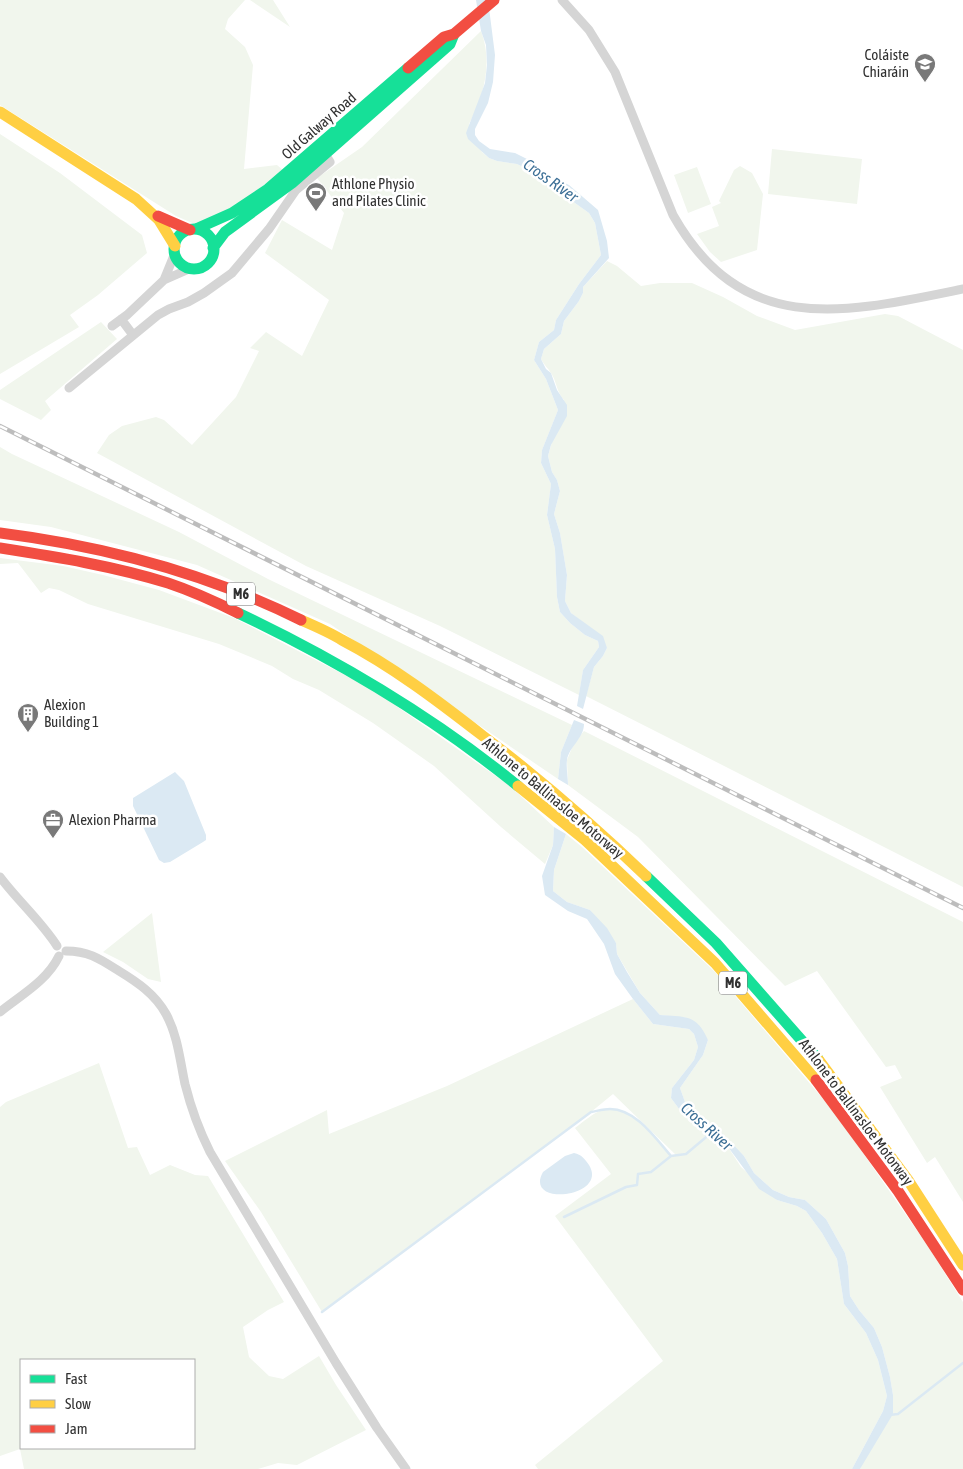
<svg xmlns="http://www.w3.org/2000/svg" width="963" height="1469" font-family="'Asap Condensed',sans-serif">
<style>
.green{fill:#f1f6ed;fill-rule:evenodd}
.water{fill:#dbe9f3}
.lines{fill:none;stroke-linecap:round;stroke-linejoin:round}
.stream{stroke:#dbe9f3;stroke-width:2.5}
.street{stroke:#d5d5d5;stroke-width:9}
.fast{stroke:#16e098;stroke-width:11}
.slow{stroke:#ffcf43;stroke-width:11}
.jam{stroke:#f24e42;stroke-width:11}
.rail-casing{stroke:#bdbdbd;stroke-width:4.5}
.rail{stroke:#fff;stroke-width:2.5;stroke-dasharray:8;stroke-linecap:butt}
.labels{text-anchor:middle;stroke-width:5;stroke-linejoin:round;paint-order:stroke}
.shield{fill:#fff;stroke:#6f6f6f;stroke-width:1}
.shield-label{font-size:14px;font-weight:bold;fill:#313131}
.poi-label{font-size:15px;fill:#313131;stroke:#fff;text-anchor:start}
.street-label{font-size:15px;fill:#313131;stroke:#fff}
.water-label{font-size:16px;font-style:italic;fill:#3c6f96;stroke:#fff}
</style>
<rect width="100%" height="100%" fill="#fff"/>
<path class="green" d="M0,0H245L228,19L225,29L245,47L253,65L244,169L277,165L284,171L225,214L197,225L176,216L0,105Z
M250,0H273L290,27Z
M481,31C493,63 484,95 469,124L482,152L489,158L497,161L517,164L527,169L543,184L558,191L589,213L595,223L601,255L579,284L556,320L554,330L539,342L534,360L546,379L558,410L542,450L541,463L551,484L547,515L555,549L557,597L560,612L570,623L585,635L598,641L599,647L583,670L579,695L440,626L306,566L97,453L109,435L122,426L156,417L164,420L192,445L236,397L259,351L250,348L266,332L302,356L329,300L265,253L282,220L332,250L344,213L317,178L362,147Z
M0,134L60,173L142,235L147,253L98,295L70,315L79,327L0,374Z
M772,149L862,159L857,204L768,194Z
M740,166L752,173L763,194L757,250L721,262L710,252L697,234L719,226L712,207L721,203L719,201L734,170Z
M697,167L711,204L688,213L674,175Z
M607,261L617,266L641,286L660,283H692L723,297L757,316L795,330L885,314L898,316L963,350V887L586,696L594,667L603,656L607,648L585,624L571,613L565,601L567,575L560,533L554,514L560,491L557,480L552,472L548,456L564,400C556,391 557,382 551,373C548,368 544,365 541,359L544,349L561,334L564,321L579,301L583,293V287Z
M101,322L117,339L45,401L51,410L41,420L0,399V390Z
M0,447L12,454L179,532L268,579L572,725L561,752L558,779L330,624L197,565L51,527L0,520Z
M0,558L63,566L103,575L159,590L234,618L372,689L510,786L554,827L553,845L545,864L501,827L434,766L373,723L319,690L293,679L272,666L219,644L88,604L59,590L49,588L41,593L18,563L0,564Z
M584,731L963,922V1202L935,1157L927,1163L880,1087L902,1078L895,1065L886,1067L817,971L785,986L638,837L568,785L567,760L574,743Z
M566,834L582,847L714,971L835,1113L927,1245L963,1302V1469H860L893,1395L890,1377L882,1347L874,1328L859,1310L850,1296L848,1266L845,1253L826,1219L805,1200L789,1197L773,1190L754,1173L744,1156L685,1102L680,1088L703,1055L708,1040L687,1018L660,1015L640,993L617,954L616,943L590,910L567,902L553,891L554,870Z
M152,913L161,982L148,979L123,962L103,952Z
M633,999L653,1024L689,1029L694,1034L698,1047L694,1060L672,1088L671,1098L682,1113L699,1127L728,1147L741,1167L777,1200L797,1206L806,1211L822,1233L837,1259L844,1304L866,1333L878,1360L887,1396L883,1411L852,1469H538L535,1465L663,1361L555,1216L611,1174L575,1128C583,1122 593,1113 602,1110C629,1102 655,1138 671,1155H676L613,1094L591,1112L322,1312L261,1212L225,1161L327,1110L329,1134L447,1086Z
M99,1063L128,1148L137,1147L150,1175L170,1165L195,1175L208,1176L284,1302L268,1310L243,1327L249,1357L269,1376L283,1379L319,1356L336,1385L366,1430L297,1465L278,1463L258,1469H24L20,1449L0,1456V1107L6,1102ZM21,1360H194V1448H21Z"/>
<path class="water" d="M476,0H488L495,55L493,82L488,103L475,129V135L479,141L490,149L515,153L529,160L546,174L569,185L598,210L607,241L609,258L583,287V293L579,301L564,321L561,334L544,349L541,359L546,369L551,373L557,390L567,405V416L551,445L548,456L552,472L557,480L560,491L554,514L560,533L567,575L565,601L571,613L603,636L607,648L603,656L594,667L583,709L577,706L583,670L599,647L598,641L585,635L570,623L560,612L557,597L555,549L547,515L551,484L541,463L542,450L558,410L546,379L534,360L539,342L554,330L556,320L579,284L601,255L595,223L589,213L558,191L543,184L527,169L517,164L497,161L489,158L468,139L466,133L479,99L485,83L487,65L486,45L481,31Z
M574,720L584,724C584,738 569,747 567,760C566,768 568,777 568,785L558,779L561,752Z
M175,772L184,781L206,835V840L203,842L170,862L164,863L159,860L133,806V798Z
M554,827L566,834L554,870L553,891L567,902L590,910L607,928L616,943L617,954L627,972L640,993L660,1015C685,1017 697,1014 708,1040L703,1055L680,1088L685,1102L725,1136L744,1156L754,1173L773,1190L789,1197L805,1200L826,1219L845,1253L848,1266L850,1296L859,1310L874,1328L882,1347L890,1377L893,1395V1414L860,1469H852L883,1411L887,1396L878,1360L866,1333L844,1304L837,1259L822,1233L806,1211L797,1206L777,1200L759,1189L728,1147L699,1127L682,1113L671,1098L672,1088L694,1060L698,1047L694,1034L689,1029L653,1024L633,999L615,974L604,944L587,919L568,911L545,895L542,876L553,845Z
M574,1153C582,1155 584,1158 589,1165C609,1198 523,1207 543,1172L565,1156Z"/>
<g class="lines">
<path class="stream" d="M564,1217L626,1187L637,1185L638,1174L651,1172L671,1156
M322,1312L591,1112C597,1111 604,1109 610,1109C636,1109 656,1139 671,1156L686,1154L711,1133
M889,1415L898,1414L963,1363"/>
<path class="street" d="M562,0L589,30L615,72L673,215C743,339 846,313 963,289
M164,280L175,253
M121,319L133,335
M112,326L127,315L164,280L189,269
M69,388L158,315L169,309L188,302L204,293L232,273L269,229L296,190L330,162L325,154
M0,877C18,901 41,921 57,946
M66,951C89,951 100,959 119,971C137,982 155,994 166,1014C178,1036 180,1061 185,1084C191,1108 199,1130 210,1152L336,1363L377,1428L406,1469
M0,1012C21,995 47,981 59,956"/>
<path class="fast" d="M196,229L232,213L268,189L408,68
M174 249a20 20 0 1 1 40 0a20 20 0 1 1-40 0Z
M213,248L225,232L292,183L450,44L454,34
M238,613C337,660 433,717 518,786
M646,876L716,943L818,1059"/>
<path class="slow" d="M0,112L136,199L159,220L175,246
M301,620C315,626 329,632 342,640C392,666 438,701 483,736C540,779 594,826 646,876
M518,786L585,840L715,963L816,1080
M818,1059L908,1180L963,1265"/>
<path class="jam" d="M408,68L444,37L454,34L494,0
M158,216L190,230
M0,533C103,546 208,574 301,620
M0,548C57,557 113,566 168,583C192,591 216,602 238,613
M816,1080L898,1191L963,1290"/>
<g class="rail-casing">
<path id="rail" d="M0,426L963,908"/>
</g>
<use href="#rail" class="rail"/>
</g>
<defs>
<g id="school-pin" transform="scale(1.125)"><path d="M0 17L-7.5 6A9.5 9.5 0 1 1 7.5 6Z" fill="#797979" stroke="#fff"/><path d="M0-5L7-2L0 1L-7-2ZM-4 1L0 2.5L4 1V4Q0 6-4 4Z" fill="#fff"/></g>
<g id="stadium-pin" transform="scale(1.125)"><path d="M0 17L-7.5 6A9.5 9.5 0 1 1 7.5 6Z" fill="#797979" stroke="#fff"/><path d="M0-5a6.5 5 0 1 0 0 10a6.5 5 0 1 0 0-10ZM-3.5-1.8h7v3.6h-7Z" fill="#fff"/></g>
<g id="building-pin" transform="scale(1.125)"><path d="M0 17L-7.5 6A9.5 9.5 0 1 1 7.5 6Z" fill="#797979" stroke="#fff"/><path d="M-4-6H4V6H1V3H-1V6H-4ZM-2.5-4.3h1.7v1.8h-1.7ZM.8-4.3h1.7v1.8H.8ZM-2.5-1h1.7V.8h-1.7ZM.8-1h1.7V.8H.8Z" fill="#fff"/></g>
<g id="office-pin" transform="scale(1.125)"><path d="M0 17L-7.5 6A9.5 9.5 0 1 1 7.5 6Z" fill="#797979" stroke="#fff"/><path d="M-6-3h4V-5.5h4V-3h4V5H-6ZM-1-4.5V-3h2v-1.5ZM-6 0V1H6V0Z" fill="#fff"/></g>
</defs>
<g fill-rule="evenodd">
<use href="#school-pin" x="925" y="64"/>
<use href="#stadium-pin" x="316" y="193"/>
<use href="#building-pin" x="28" y="714"/>
<use href="#office-pin" x="53" y="820"/>
</g>
<g class="labels">
<g class="shield">
<rect x="227" y="582.5" width="28" height="23" rx="4"/>
<rect x="719" y="971.5" width="28" height="23" rx="4"/>
</g>
<g class="shield-label">
<text x="241" y="599">M6</text>
<text x="733" y="988">M6</text>
</g>
<g class="poi-label">
<text x="909" y="60" text-anchor="end">Coláiste<tspan x="909" dy="17">Chiaráin</tspan></text>
<text x="332" y="189">Athlone Physio<tspan x="332" dy="17">and Pilates Clinic</tspan></text>
<text x="44" y="710">Alexion<tspan x="44" dy="17">Building 1</tspan></text>
<text x="69" y="825">Alexion Pharma</text>
</g>
<g class="street-label">
<text transform="translate(319 126) rotate(-41)" y="5">Old Galway Road</text>
<text transform="translate(553 798) rotate(40)" y="5">Athlone to Ballinasloe Motorway</text>
<text transform="translate(856 1112) rotate(53)" y="5">Athlone to Ballinasloe Motorway</text>
</g>
<g class="water-label">
<text transform="translate(551 180) rotate(35)" y="6">Cross River</text>
<text transform="translate(707 1126) rotate(42)" y="6">Cross River</text>
</g>
</g>
<rect x="20" y="1359" width="175" height="90" fill="#ffffff" stroke="#adadad"/>
<rect x="30" y="1375" width="25" height="8" fill="#16e098" stroke="#adadad"/>
<text x="65" y="1384" font-size="15" fill="#313131">Fast</text>
<rect x="30" y="1400" width="25" height="8" fill="#ffcf43" stroke="#adadad"/>
<text x="65" y="1409" font-size="15" fill="#313131">Slow</text>
<rect x="30" y="1425" width="25" height="8" fill="#f24e42" stroke="#adadad"/>
<text x="65" y="1434" font-size="15" fill="#313131">Jam</text>
</svg>
